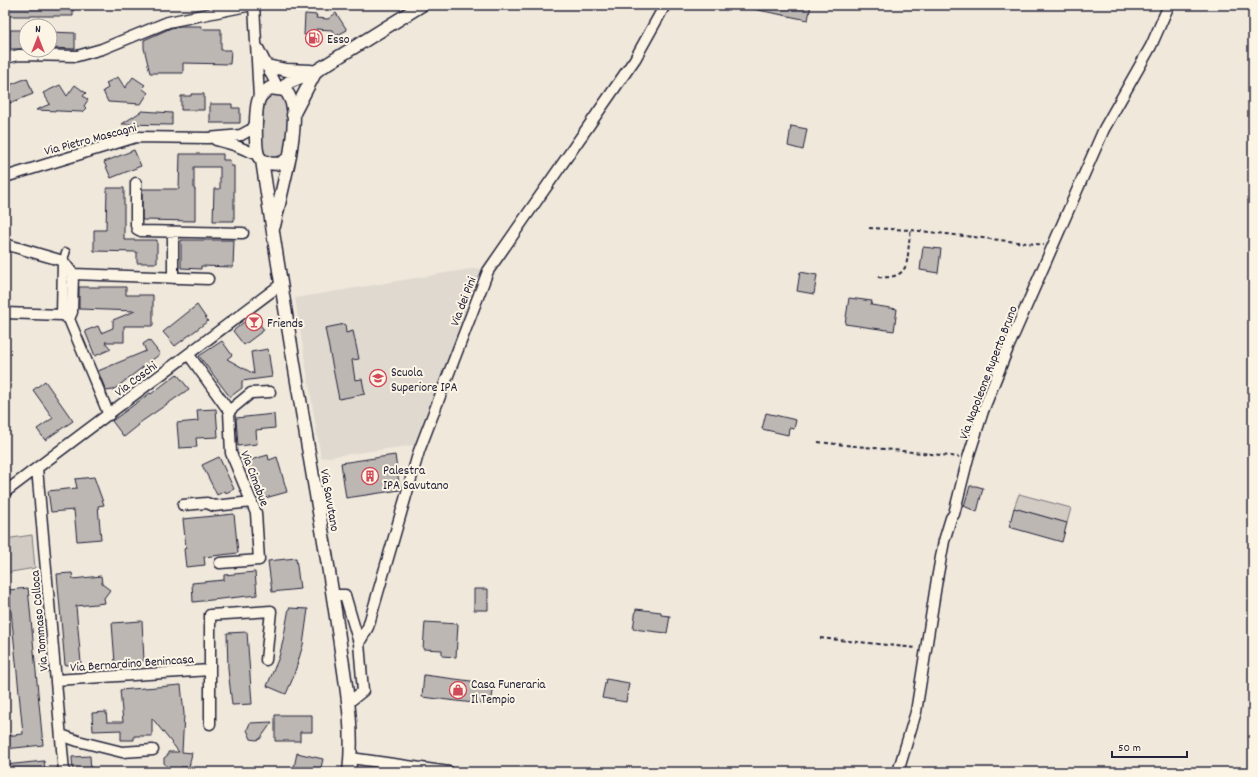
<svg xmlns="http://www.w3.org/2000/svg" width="1258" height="777" font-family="Dekko,sans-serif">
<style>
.built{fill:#e0d9cf}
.green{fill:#d1cbc3;stroke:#7a767f}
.building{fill:#bcb7b3;stroke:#22223b}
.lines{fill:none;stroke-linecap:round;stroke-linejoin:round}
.pedestrian-casing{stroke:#22223b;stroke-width:10}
.minor-casing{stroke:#22223b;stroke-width:13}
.tertiary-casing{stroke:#22223b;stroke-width:15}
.path{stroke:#22223b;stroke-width:2;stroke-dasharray:4 3;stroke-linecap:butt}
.pedestrian{stroke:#fcf5e5;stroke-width:7}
.minor{stroke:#fcf5e5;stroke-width:10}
.tertiary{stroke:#fcf5e5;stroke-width:12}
.labels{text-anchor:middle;stroke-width:4;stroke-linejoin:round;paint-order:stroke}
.poi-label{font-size:13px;fill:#22223b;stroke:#fcf5e5;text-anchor:start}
.street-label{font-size:13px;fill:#22223b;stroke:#fcf5e5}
</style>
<rect width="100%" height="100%" fill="#efe8db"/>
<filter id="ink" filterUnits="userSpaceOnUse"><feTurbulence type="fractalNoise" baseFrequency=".025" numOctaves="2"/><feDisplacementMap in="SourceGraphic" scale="8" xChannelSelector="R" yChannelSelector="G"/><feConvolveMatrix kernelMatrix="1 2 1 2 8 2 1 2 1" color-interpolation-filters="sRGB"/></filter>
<g filter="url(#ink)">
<path class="built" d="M476,268L488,271L422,444L321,458L295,298Z"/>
<path class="green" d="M272,93C276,93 280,93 284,96C290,104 289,148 283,155C280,158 276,160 272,160C268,159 264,155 263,151C260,142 262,110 266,100C268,97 270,95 272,93Z
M1019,494L1071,508L1067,523L1014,508Z
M32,535L35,568L5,573V539Z"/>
<path class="building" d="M5,5H73V16H5Z
M753,5H811L808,20L753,9Z
M336,13L347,30L336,36L332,30L316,29L315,36L304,35L305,14L317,15L316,18L328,19Z
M180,26H201V29H221V50H231L230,64L183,63V73H150L144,48V40L171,28Z
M10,30H26V49H10Z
M50,32L75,33V49L50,48Z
M118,77L125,88L133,77L145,85L142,88L148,93L141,104L108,102L103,91L108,88L106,83Z
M27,78L33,94L5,105V87Z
M60,85L67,96L75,85L86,93L83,96L88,100L84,106L86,108L82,112L36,110L50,104L43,93Z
M191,94H204V110H181V96H191Z
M210,104H232V108H240V123H210Z
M142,111L172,113V125L122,124Z
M791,126L807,129L803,150L788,146Z
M134,150L141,166L111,178L104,162Z
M180,154H223V160H230L231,166H234V221H213L214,189H220V167H194V189H195V221L142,220V189H179Z
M107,188H124V240H157V263H137V252L94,251V230H106Z
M181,240H234L233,267L201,266V269L181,268Z
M923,247L941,249L938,273L920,270Z
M800,272L817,275L814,294L797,291Z
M79,287H126V295H153V326H124V342H105L111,349L95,356L85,331L98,326L101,333L113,328V320L135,311L79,309Z
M849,298L872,301L871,305L897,309L894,331L845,324Z
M197,305L208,321L175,346L163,332Z
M253,315L264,330L244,345L233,331Z
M345,324L346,333L353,331L359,359L352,360L355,380L362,379L365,394L339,399L325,328Z
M149,340L160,354L113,390L106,391L98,371L146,351L143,344Z
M222,341L232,355L227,359L254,374L251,352L268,349L272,377L242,381V388L230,397L199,356Z
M177,374L189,389L138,424L139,425L124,437L112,421L150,393L151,394Z
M45,381L73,421L45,440L37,429L53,418L33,390Z
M216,409L218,437L196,438L197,447L179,448L177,423L198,421L197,410Z
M766,413L796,420L794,429L789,428L788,435L762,429Z
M274,414L275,428L256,430L257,444L238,446L236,418Z
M268,455L269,460L277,457L287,492L258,500L247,461Z
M395,455L400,490L346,498L341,463Z
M219,457L234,489L226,493L225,491L217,495L202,465Z
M94,477L104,505L98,506L101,539L77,541L74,510L51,512L48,491L77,488L75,479Z
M970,486H976L983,488L977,512L964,506Z
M1014,508L1067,523L1062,542L1009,527Z
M234,514L238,553L204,557L205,565L186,567L184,549L186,548L183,519Z
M296,558L300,589L272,592L268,561Z
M255,572L257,595L193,602L192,583L224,580V575Z
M72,573L73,579L101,576L102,584L110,590L104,598L105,603L76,606L81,663L65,665L57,574Z
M28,588L43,745L5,749V736L23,734L9,590Z
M474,589H488V610H474Z
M289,608L308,609L303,645L293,678L286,694L267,686L279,657L283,641Z
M636,609L661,612V615L670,616L667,633L633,629Z
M142,621L144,661L115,663L112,623Z
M425,622L458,624L456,657L442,656V650L423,649Z
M247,632L252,704L232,705L228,669L227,633Z
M424,675L494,684L491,705L422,697Z
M606,679L629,683L626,702L602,698Z
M181,685L184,714L182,752L192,753L189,767H181L180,772H169L168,768L164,763V758L168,755V752H179L152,718V736H134V740H121V730L93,731L92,713L106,712L107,722H123L120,690Z
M275,715H312V732H300V741H275Z
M272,722L260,739L256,740L251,739L247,730L250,723Z
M297,753L323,759L320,772H293Z
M90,756L91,772H73L72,757Z
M44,761L45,772H5V765Z"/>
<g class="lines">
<g class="pedestrian-casing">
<path id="pedestrian" d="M63,261L66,252"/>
</g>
<g class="minor-casing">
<path id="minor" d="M254,5L259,98
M258,48L278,88
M5,58L19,55L77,56L102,49L168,22L252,5
M216,140L234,145L258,155
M5,177L136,137L208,138L241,135L252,129L257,121
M136,183V225L137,229L141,231L243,233
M5,244L63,261L73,274L208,279
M173,278V232
M5,313L62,315L69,319
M62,315L63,261
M69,319L109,415
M69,319L72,312L73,274
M189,355L229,411L231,453L256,513L259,560L220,563
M229,411L251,393L270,392
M37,468L64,772
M5,492L280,285
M183,505L207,503L214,506L252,502
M333,595H345L359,643L363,691L349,702
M359,643L368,627L419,451L488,271L635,59L665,5
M56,680L210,670
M210,724V615L271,611L266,660
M61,735L78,741L122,752L153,750
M351,758L449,772
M898,772L916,712L937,579L944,541L951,518L954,514L968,458L983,411L1008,348L1104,129L1151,46L1169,5"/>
</g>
<g class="tertiary-casing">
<path id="tertiary" d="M267,66L286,70L311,71
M270,88L285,90C300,107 292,136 290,156C288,158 285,161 283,162C275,166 261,163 258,155C255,147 255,107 259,99C261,94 266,91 270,88Z
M282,89L289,82L316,71L422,5
M293,115L316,71
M262,160C281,287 302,414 324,541C330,578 336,615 341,651C347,692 354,731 349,772
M274,226L290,156"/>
</g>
<path class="path" d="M869,228L911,230L1044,245
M878,277C915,280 905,256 911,230
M818,442L959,457
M820,638L916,648"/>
<use href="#pedestrian" class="pedestrian"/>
<use href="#minor" class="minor"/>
<use href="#tertiary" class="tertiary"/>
</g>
</g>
<defs>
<g id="fuel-ring" transform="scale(0.9)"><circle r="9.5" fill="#fcf5e5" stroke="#d1495b" stroke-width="1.5"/><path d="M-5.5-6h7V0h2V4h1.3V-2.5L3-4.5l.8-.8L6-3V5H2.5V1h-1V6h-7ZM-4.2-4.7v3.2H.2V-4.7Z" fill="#d1495b"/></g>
<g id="bar-ring" transform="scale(0.9)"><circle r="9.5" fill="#fcf5e5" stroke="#d1495b" stroke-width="1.5"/><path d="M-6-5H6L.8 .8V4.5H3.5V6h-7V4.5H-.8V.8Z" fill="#d1495b"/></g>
<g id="school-ring" transform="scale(0.9)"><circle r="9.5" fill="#fcf5e5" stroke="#d1495b" stroke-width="1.5"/><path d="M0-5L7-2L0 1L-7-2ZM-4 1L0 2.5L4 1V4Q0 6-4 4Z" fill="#d1495b"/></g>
<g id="building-ring" transform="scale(0.9)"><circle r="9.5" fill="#fcf5e5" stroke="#d1495b" stroke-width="1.5"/><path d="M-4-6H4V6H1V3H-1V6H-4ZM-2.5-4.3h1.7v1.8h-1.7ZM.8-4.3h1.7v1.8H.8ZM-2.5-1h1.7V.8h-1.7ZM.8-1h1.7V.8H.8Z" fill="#d1495b"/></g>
<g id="shop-ring" transform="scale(0.9)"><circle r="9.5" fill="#fcf5e5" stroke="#d1495b" stroke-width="1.5"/><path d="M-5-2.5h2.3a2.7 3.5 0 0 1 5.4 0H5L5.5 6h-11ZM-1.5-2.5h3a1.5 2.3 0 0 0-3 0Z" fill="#d1495b"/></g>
</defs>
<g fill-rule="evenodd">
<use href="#fuel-ring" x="314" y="38"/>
<use href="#bar-ring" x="254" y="322"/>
<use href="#school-ring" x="378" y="378"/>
<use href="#building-ring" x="370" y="476"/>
<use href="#shop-ring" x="458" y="690"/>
</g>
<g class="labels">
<g class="poi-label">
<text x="327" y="43">Esso</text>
<text x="267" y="327">Friends</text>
<text x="391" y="376">Scuola<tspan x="391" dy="15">Superiore IPA</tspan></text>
<text x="383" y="474">Palestra<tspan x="383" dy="15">IPA Savutano</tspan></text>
<text x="471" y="688">Casa Funeraria<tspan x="471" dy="15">Il Tempio</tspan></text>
</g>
<g class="street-label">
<text transform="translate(90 138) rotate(-15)" y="5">Via Pietro Mascagni</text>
<text transform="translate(462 301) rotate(-69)" y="5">Via dei Pini</text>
<text transform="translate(987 372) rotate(-69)" y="5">Via Napoleone Ruperto Bruno</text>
<text transform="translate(135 378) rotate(-37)" y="5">Via Coschi</text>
<text transform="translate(256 478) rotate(69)" y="5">Via Cimabue</text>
<text transform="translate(331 500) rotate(80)" y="5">Via Savutano</text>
<text transform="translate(38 621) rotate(-95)" y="5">Via Tommaso Colloca</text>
<text transform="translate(132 662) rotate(-4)" y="5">Via Bernardino Benincasa</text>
</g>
</g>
<rect width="1258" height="777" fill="none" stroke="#fcf5e5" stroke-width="20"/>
<rect x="10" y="10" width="1238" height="757" fill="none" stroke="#22223b" stroke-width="1.5" filter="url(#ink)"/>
<g transform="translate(38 38)"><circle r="19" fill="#fcf5e5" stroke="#a5a1a1"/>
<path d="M0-3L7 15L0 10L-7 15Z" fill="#d1495b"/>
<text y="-6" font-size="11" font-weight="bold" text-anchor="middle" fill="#22223b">N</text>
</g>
<path d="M1112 751v6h75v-6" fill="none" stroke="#22223b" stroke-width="2"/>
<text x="1118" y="751" font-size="12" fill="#22223b" stroke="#fcf5e5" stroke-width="3" paint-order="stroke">50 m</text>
</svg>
